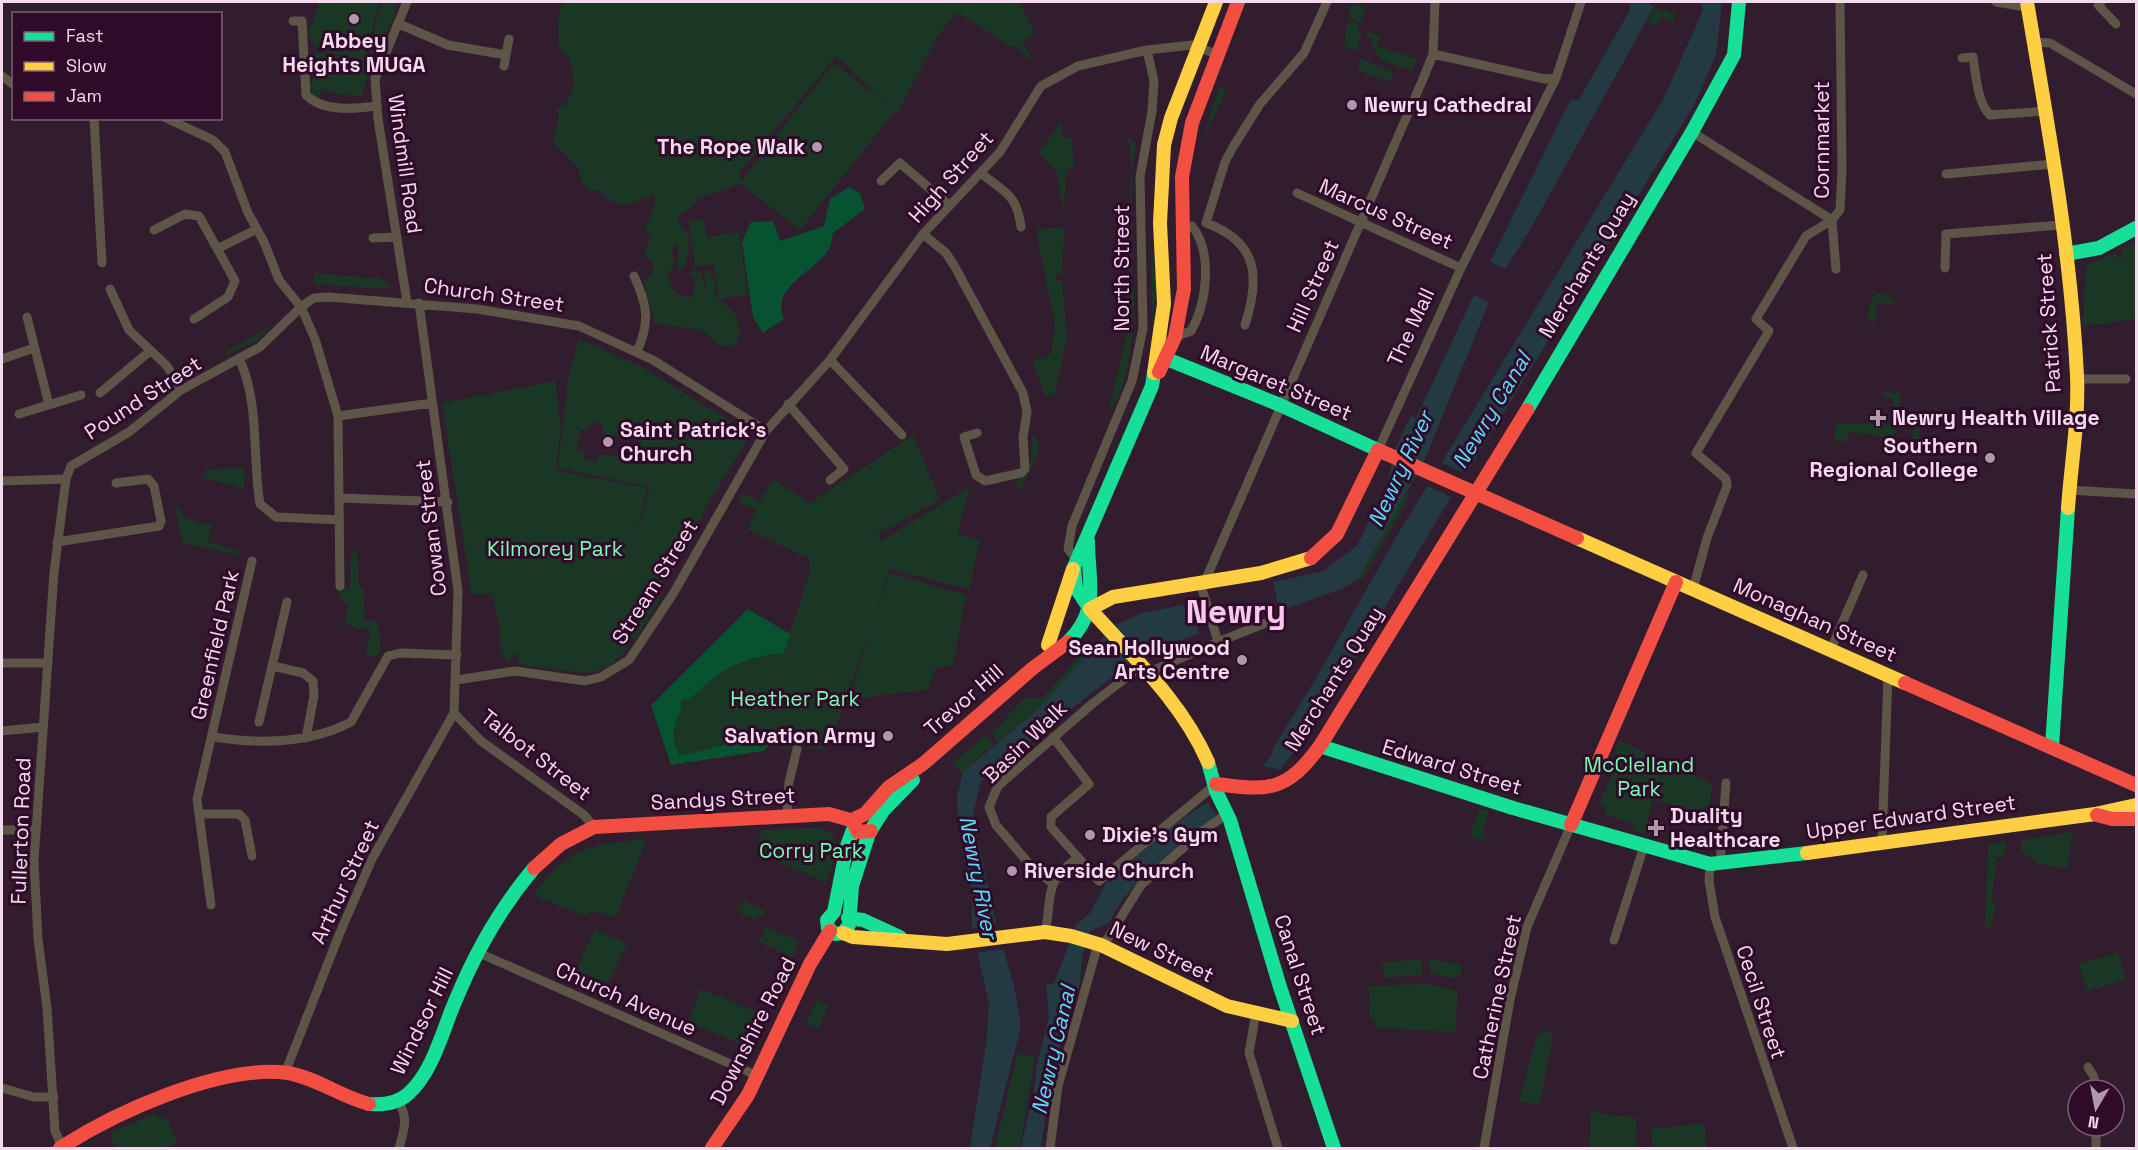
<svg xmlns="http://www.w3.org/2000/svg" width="2138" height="1150" font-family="'Space Grotesk',sans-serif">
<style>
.green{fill:#1a3726;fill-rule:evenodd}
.forest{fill:#075331}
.water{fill:#243a42}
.pier{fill:#321d2e}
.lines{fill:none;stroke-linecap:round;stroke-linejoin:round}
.street{stroke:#5e5549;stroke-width:9}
.fast{stroke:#16e098;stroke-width:14}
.slow{stroke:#ffcf43;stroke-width:14}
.jam{stroke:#f24e42;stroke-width:14}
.poi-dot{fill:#af98aa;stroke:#300b29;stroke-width:2}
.labels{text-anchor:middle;stroke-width:6;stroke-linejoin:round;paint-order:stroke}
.poi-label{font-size:21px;font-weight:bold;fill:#f3daec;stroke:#300b29;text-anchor:start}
.street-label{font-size:21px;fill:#f3daec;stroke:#300b29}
.park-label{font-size:21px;fill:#7afdaf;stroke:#300b29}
.water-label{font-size:22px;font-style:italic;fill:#59dcf9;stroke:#300b29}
.town-label{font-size:33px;font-weight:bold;fill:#f9c7ec;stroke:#300b29}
</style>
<rect width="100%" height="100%" fill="#321d2e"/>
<path class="green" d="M318,2H379L364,60L326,52L327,49L318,48L309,39C306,28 319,17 318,2Z
M381,2H396L395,15L370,61H367Z
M563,2H1020L1035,33L1022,42L1031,56L1030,60L1014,45L1011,47L957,12L937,37L898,113L895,111L800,230L741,184L698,198L694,206L679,215L677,221L689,236L688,257L682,271L678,269V242L672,251L674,263L668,276L675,294L692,298L696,279L690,275L695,265L689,221L704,219L707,237L739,232L748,295L719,299L714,264L695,267L697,273H701L705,290V272L709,269L715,282V296C731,309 744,318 738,340L732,346L722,347C715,343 711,335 704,332C688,325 669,328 654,322L644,281L651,274L654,265L644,254L652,235L644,231L653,212L655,194C627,205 623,213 598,190L591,191L583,186L577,166L553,143L559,114L556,109L566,104L574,85L572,69L569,59L559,47L558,17ZM836,56L887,104L834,63L741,181L740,172Z
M1363,5L1366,7L1362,24L1357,20L1348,19L1350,6Z
M1654,8L1674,12V22L1662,16L1656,26L1648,21Z
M1351,22H1356L1361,33L1357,51L1344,46L1347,24Z
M1365,31L1380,36L1377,46L1417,59L1412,71L1381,60Z
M313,46L316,52L370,64L362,96L334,94L325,89L316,97L312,94L310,87L314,74Z
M1360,59L1394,72L1390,82L1358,70Z
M1220,85L1226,90L1200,148Z
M1061,121L1062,138L1072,137L1074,168L1067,170L1063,215L1057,172L1039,153Z
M1130,137L1136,147L1132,170V273L1129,275L1131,155L1128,138Z
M1064,227L1062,274L1056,275V281H1062L1067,338L1055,394L1046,397L1033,362L1051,354L1055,324L1036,230Z
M1151,241L1156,285L1152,329Z
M2136,243V319L2083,326L2086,265L2116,253L2118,259L2123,257L2121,250Z
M315,273L382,279L391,287L384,289L314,284Z
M1129,285L1134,289C1133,323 1133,384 1109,411L1126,336Z
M1877,293H1885L1897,304L1877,303L1875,322L1867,320L1871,299Z
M273,324L257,340L224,356L229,350Z
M579,339L642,367L751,434L713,496L670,576L664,573L662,585L656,594L660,600L635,640L631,637L627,640L628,648C617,661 605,671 588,673L525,666L517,661V654L512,655V659L505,664V655H501L500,630L492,593L472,595L442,403L555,381L561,426L556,471L647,488L636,536L650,487L558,468L568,380ZM590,422L603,424L602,433L638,439L635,460L598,454L597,462L583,459L584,451L577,450L581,429L588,430Z
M1883,392L1901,393L1900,414L1895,419V438L1849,432L1848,441H1834L1836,423L1888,425C1892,417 1895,408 1892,398H1883Z
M1912,413H1921L1919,451L1910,450L1915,420Z
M913,435L940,500L878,534L881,541L970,487L958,534L980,541L969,590L891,569V565L875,615L890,573L966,595L953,666L935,668L929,690L873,696L868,699L851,694L872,626L833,735H829L824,751L803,745L801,751L791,748L790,750L771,744L763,751L671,764L663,728L679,703L735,663L759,655L784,653L810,571L809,559L747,529L756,510L738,502L743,492L759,503L773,479L810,503Z
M1032,435L1039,443L1037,456L1022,487L1018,489L1017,481C1034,472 1032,450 1032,435Z
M245,468L244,489L204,478L205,470Z
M1409,488L1408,500L1363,578L1355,582Z
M175,504L187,519L212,525L208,542L239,550L238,555L182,543Z
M355,551L357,552L359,588L363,587L365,621H378L381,651L375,658L365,653L371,631L344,624L348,606L340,597L338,588L350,589L351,554Z
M1090,645L1094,649L1038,709L997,742L992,733L1025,698H1042Z
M986,735L993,744L962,773L952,763Z
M1620,741L1712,784L1709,815L1652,799L1646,834L1633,830V823L1605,815V808L1600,802L1619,758L1620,756L1614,753Z
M1479,809L1489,811L1482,837L1495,845L1470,836Z
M806,828C813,828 824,828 830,832C842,843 831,870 826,882L755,852L763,830Z
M2073,832L2067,868L2038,864L2021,850V840Z
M647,839L615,918L593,911L584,916L534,895C569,846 590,845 647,839Z
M2007,842L2004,855L1997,858L1991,900L1996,904L1991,927L1985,928L1988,844Z
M743,900L766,911L762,918L757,915L755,920L737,911Z
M765,927L799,941L792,957L759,942Z
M595,929L627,944L603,993L572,978Z
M2118,953L2126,980L2086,991L2079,964Z
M1421,959L1422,975L1384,978L1382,963Z
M1429,959L1462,965L1461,975L1455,978L1431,974Z
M1427,984L1458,991L1455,1032L1378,1028L1370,1015L1369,986Z
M701,989L764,1015L750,1048L688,1022Z
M817,1000L829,1006L818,1029L806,1023Z
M1543,1031H1550L1553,1036L1540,1104L1518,1102L1537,1037Z
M1018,1052L1035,1057L1020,1148H995Z
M1591,1112L1636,1118L1637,1148H1589Z
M154,1114L167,1118L178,1143L162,1148H115L110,1133Z
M1704,1123L1707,1148H1653L1651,1129Z"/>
<path class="forest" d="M849,187L860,193L865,209L833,233C832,237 832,243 830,247C819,271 769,285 784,319L763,333L753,317L742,242L751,222L773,221L780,241L824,226L830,199Z
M748,609L790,634L784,653C739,657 719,670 688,701L685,698L679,704L682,708C673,724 669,740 680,756L752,738L771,744L763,751L671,765L651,705Z"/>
<path class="water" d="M1630,2L1649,3L1654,7L1530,230L1505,269L1490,262L1571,99L1578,101L1630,10Z
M1701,2H1722L1716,55L1693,107L1436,522L1319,718L1281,769L1187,838L1141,878L1123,899L1108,924L1090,931L1082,957L1080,983L1052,1072L1041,1148H1021L1036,1081V1068L1049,1017L1046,985L1054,984L1076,925L1090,913L1106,883L1164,832L1257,767L1263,766L1274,752L1272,750L1315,680L1398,534L1664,98L1703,10Z
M1474,295L1489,302L1425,459L1359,577L1344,588L1280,611L1273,582L1323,571L1357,546L1387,484L1396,447L1411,415L1416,418Z
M1191,603L1199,634L1138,653L1126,666L987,775L981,781L977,797L973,815L996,924L1014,986L1021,1026L990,1148H970L987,1037L989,1003L972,928V891L958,817L957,796L963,772L1038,709L1112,627L1139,614Z"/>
<path class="pier" d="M1440,462L1469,475L1452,502L1451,497L1427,486Z
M1255,764L1280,770L1232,808L1217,816L1204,798Z
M999,924L1006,949L975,953L970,928Z"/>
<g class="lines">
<path class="street" d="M1996,2L2026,7
M2101,2L2098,5L2116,24
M293,21H302L306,95C323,112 354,109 376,106
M399,24L448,45L506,55
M2034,42L2050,43L2136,94
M1433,54L1545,79L1556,78
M1962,58L1973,57C1976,75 1977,102 1990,115L2047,111
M504,66L509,39
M2,76L14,85
M94,118L102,263
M166,118L213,140L225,152L248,213L264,242L279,280L301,307L315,339L338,416L340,586
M1692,132L1832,220L1840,210L1842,171L1840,2
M982,174C1006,193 1017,195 1021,227
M1946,174L2054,164
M881,181L900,163L949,205
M1297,193L1461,268
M1206,223L1225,162L1233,147L1260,104L1304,53L1327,2
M1206,223C1259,242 1260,278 1245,325
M154,230L185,214L199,216L235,281L228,297L194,319
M923,234L946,253L955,267L1023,393L1027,412L1023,437L1025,469L1021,473L985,481L976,475L964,437L977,433
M373,238L397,237
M219,248L257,229
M1945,268L1946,234L2061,225
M634,276C648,306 650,321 637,352
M110,289L129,330L167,366L181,390
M407,302L378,119L375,79L407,2
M419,303L458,591L454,713
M27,317L49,405
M1175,337L1191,331C1207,303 1213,252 1192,226
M239,358C260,403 252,456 260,504L276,517L340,520
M2,359L34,348
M830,360L902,435
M2077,379H2126
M100,393L150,351
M788,404L844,469L830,480
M19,414L81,395
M338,416L432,403
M1378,450L1461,268L1556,78L1581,2
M2,481L66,479
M2069,490L2136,494
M341,498L448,502
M57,542L159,526L161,521L154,486L148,479L116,483
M1080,560L1076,559L1068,549L1072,526L1132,381L1143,328L1140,177L1152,111L1154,81L1147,50
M1205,581L1423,79L1433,54L1435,2
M1693,589L1707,538L1727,486L1726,479L1696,453L1769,331L1756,319L1806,236L1832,220L1836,269
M1218,642L1268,622
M1831,649L1863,575
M2,663H48
M273,666L303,673L313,681L314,696L306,738
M1147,673L1218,642L1200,582
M456,680L515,671L585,681L601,677L629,660L673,594L766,431L830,360L923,234L1000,152L1041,86L1078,66L1147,50L1192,45L1216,54
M454,713L481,741L584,815L594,827
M259,722L287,602
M2,731L43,727
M213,737C258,744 309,744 351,722L388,656L400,653L457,655
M1053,737L1089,784L1051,817V827L1099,881L1216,784
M199,814H239L245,820L252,856
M787,815L789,782L797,749
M2,830H36
M1882,842L1888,675
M1710,864L1709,881L1715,917L1793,1148
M1720,864L1726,783
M1052,883L1031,866L996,825L989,807L998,786L1092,704L1141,666
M211,905L197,799L252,561
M1045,932C1053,898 1042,884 1076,859
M1614,940L1644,846
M479,953L758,1076
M1256,1012L1249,1053L1278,1148
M2088,1067L2094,1077L2095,1090
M285,1073L339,935L372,859L454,713
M2,1088L34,1097H54
M398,1101C409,1118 404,1130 399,1148
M2096,1126V1148
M62,1147L55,1131L47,1008L38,939L34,861L54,572L66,479L71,466L129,432L181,390L260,347L301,307L314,298L328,297L477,309L579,326L653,360L766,431
M1050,1148L1058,1086L1096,951L1108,938L1141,885L1200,833L1228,813
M1484,1148L1510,1000L1527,927L1571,825"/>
<path class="fast" d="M2066,254L2099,248L2136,228
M1157,355L1280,405L1378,450
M1527,410L1692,132L1734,55L1739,2
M1090,609L1076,588L1074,567L1152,386L1154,373
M1068,642C1101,609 1088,582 1088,541
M1320,746L1513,808L1710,864L1807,853
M2052,746L2068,508
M1208,762L1216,791L1230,820L1280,987L1334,1148
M854,827L847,846L834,912L827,920L828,928L835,934L843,933L849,925L852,886L869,833L883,811L913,780
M848,918L863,920L900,937
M369,1104C383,1105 397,1104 408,1094C434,1071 443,1028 457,997C476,951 502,906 534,868"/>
<path class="slow" d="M2027,2C2048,126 2071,250 2077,376C2079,419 2071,465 2068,508
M1154,373L1164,304L1160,223L1164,145L1171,118L1216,2
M1577,538L1905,683
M1048,645L1073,569
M1208,762C1182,702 1133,657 1090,609L1113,597L1261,573L1311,558
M1807,853L2095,814L2136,805
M843,933L853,937L947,944L1045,932L1071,936L1101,945L1227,1006L1292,1021"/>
<path class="jam" d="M1159,372L1175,337L1184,289L1182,177L1192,123L1238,2
M1311,558L1337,534L1378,450L1577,538
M1905,683L2136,785
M1216,784C1270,791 1286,792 1320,746L1527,410
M2097,815L2112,819H2136
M1571,825L1676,582
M871,831L858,832L854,824L856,818L865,814L889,787L923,764L1033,668L1068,642
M534,868L561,844L594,827L829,814L854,821
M60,1148C116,1112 221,1064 288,1073C317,1078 341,1097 369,1104
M712,1148L748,1095L810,964L830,931"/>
</g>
<g class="poi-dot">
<circle cx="354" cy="19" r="6"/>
<circle cx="1352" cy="105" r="6"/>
<circle cx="817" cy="147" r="6"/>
<path d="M1875 409h6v6h6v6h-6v6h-6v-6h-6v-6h6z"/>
<circle cx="608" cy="442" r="6"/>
<circle cx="1990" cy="458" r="6"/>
<circle cx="1242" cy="660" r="6"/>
<circle cx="888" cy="736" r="6"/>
<path d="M1653 819h6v6h6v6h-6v6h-6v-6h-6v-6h6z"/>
<circle cx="1090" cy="835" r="6"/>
<circle cx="1012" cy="871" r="6"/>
</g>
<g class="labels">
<g class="poi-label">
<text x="354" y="48" text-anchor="middle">Abbey<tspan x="354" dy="24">Heights MUGA</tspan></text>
<text x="1364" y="112">Newry Cathedral</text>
<text x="805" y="154" text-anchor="end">The Rope Walk</text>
<text x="1892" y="425">Newry Health Village</text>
<text x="620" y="437">Saint Patrick's<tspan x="620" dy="24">Church</tspan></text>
<text x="1978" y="453" text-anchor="end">Southern<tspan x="1978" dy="24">Regional College</tspan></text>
<text x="1230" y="655" text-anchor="end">Sean Hollywood<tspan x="1230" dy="24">Arts Centre</tspan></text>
<text x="876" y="743" text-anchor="end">Salvation Army</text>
<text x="1670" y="823">Duality<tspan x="1670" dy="24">Healthcare</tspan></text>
<text x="1102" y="842">Dixie's Gym</text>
<text x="1024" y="878">Riverside Church</text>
</g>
<g class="street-label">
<text transform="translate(1822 140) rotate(-90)" y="7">Cornmarket</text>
<text transform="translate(405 164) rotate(82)" y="7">Windmill Road</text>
<text transform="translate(951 177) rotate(-48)" y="7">High Street</text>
<text transform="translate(1386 214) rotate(24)" y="7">Marcus Street</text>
<text transform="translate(1587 265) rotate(-59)" y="7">Merchants Quay</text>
<text transform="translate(1122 268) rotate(-90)" y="7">North Street</text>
<text transform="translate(1313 286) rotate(-66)" y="7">Hill Street</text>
<text transform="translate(494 295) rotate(8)" y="7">Church Street</text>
<text transform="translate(2049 323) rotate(-94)" y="7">Patrick Street</text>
<text transform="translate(1411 327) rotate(-65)" y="7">The Mall</text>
<text transform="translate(1276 383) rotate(23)" y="7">Margaret Street</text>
<text transform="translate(143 398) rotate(-33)" y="7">Pound Street</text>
<text transform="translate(431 528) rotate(-97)" y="7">Cowan Street</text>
<text transform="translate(655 582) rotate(-58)" y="7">Stream Street</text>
<text transform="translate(1815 620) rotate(24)" y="7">Monaghan Street</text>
<text transform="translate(215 645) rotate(-77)" y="7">Greenfield Park</text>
<text transform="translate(1334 679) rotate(-58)" y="7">Merchants Quay</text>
<text transform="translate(964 700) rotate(-41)" y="7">Trevor Hill</text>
<text transform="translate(1025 742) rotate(-44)" y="7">Basin Walk</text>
<text transform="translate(536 755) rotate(38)" y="7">Talbot Street</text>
<text transform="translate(1452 767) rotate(17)" y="7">Edward Street</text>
<text transform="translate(723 799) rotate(-3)" y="7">Sandys Street</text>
<text transform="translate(1911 817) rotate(-8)" y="7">Upper Edward Street</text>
<text transform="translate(21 831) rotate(-88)" y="7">Fullerton Road</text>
<text transform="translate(345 882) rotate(-65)" y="7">Arthur Street</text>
<text transform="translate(1162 952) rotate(26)" y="7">New Street</text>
<text transform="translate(1300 975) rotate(72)" y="7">Canal Street</text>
<text transform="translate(1497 997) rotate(-78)" y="7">Catherine Street</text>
<text transform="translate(626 999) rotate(24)" y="7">Church Avenue</text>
<text transform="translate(1761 1002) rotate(72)" y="7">Cecil Street</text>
<text transform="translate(422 1021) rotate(-64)" y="7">Windsor Hill</text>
<text transform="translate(753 1031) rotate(-63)" y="7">Downshire Road</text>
</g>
<g class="park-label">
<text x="555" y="556">Kilmorey Park</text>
<text x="795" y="706">Heather Park</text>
<text x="1639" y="772">McClelland<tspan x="1639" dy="24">Park</tspan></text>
<text x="811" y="858">Corry Park</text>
</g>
<g class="water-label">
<text transform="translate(1491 410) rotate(-59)" y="8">Newry Canal</text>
<text transform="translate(1400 469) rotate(-65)" y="8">Newry River</text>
<text transform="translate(979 877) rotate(79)" y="8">Newry River</text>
<text transform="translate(1053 1050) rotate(-77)" y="8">Newry Canal</text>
</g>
<g class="town-label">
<text x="1236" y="623">Newry</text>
</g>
</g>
<rect width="2138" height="1150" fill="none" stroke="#f3daec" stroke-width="6"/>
<rect x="12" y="12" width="210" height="108" fill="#300b29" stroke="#7e5e77" stroke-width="1.5"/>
<rect x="24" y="32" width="30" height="9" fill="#16e098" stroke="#7e5e77" stroke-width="1.5"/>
<text x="66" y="42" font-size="18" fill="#f3daec">Fast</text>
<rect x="24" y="62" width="30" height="9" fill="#ffcf43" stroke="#7e5e77" stroke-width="1.5"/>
<text x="66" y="72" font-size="18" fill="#f3daec">Slow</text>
<rect x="24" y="92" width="30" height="9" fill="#f24e42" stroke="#7e5e77" stroke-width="1.5"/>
<text x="66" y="102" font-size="18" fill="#f3daec">Jam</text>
<g transform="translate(2096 1108) rotate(190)"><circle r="28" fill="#300b29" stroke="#7e5e77" stroke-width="1.5"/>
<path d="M0-4.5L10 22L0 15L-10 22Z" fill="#af98aa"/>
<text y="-9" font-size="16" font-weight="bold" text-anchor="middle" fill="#f3daec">N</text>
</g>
</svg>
